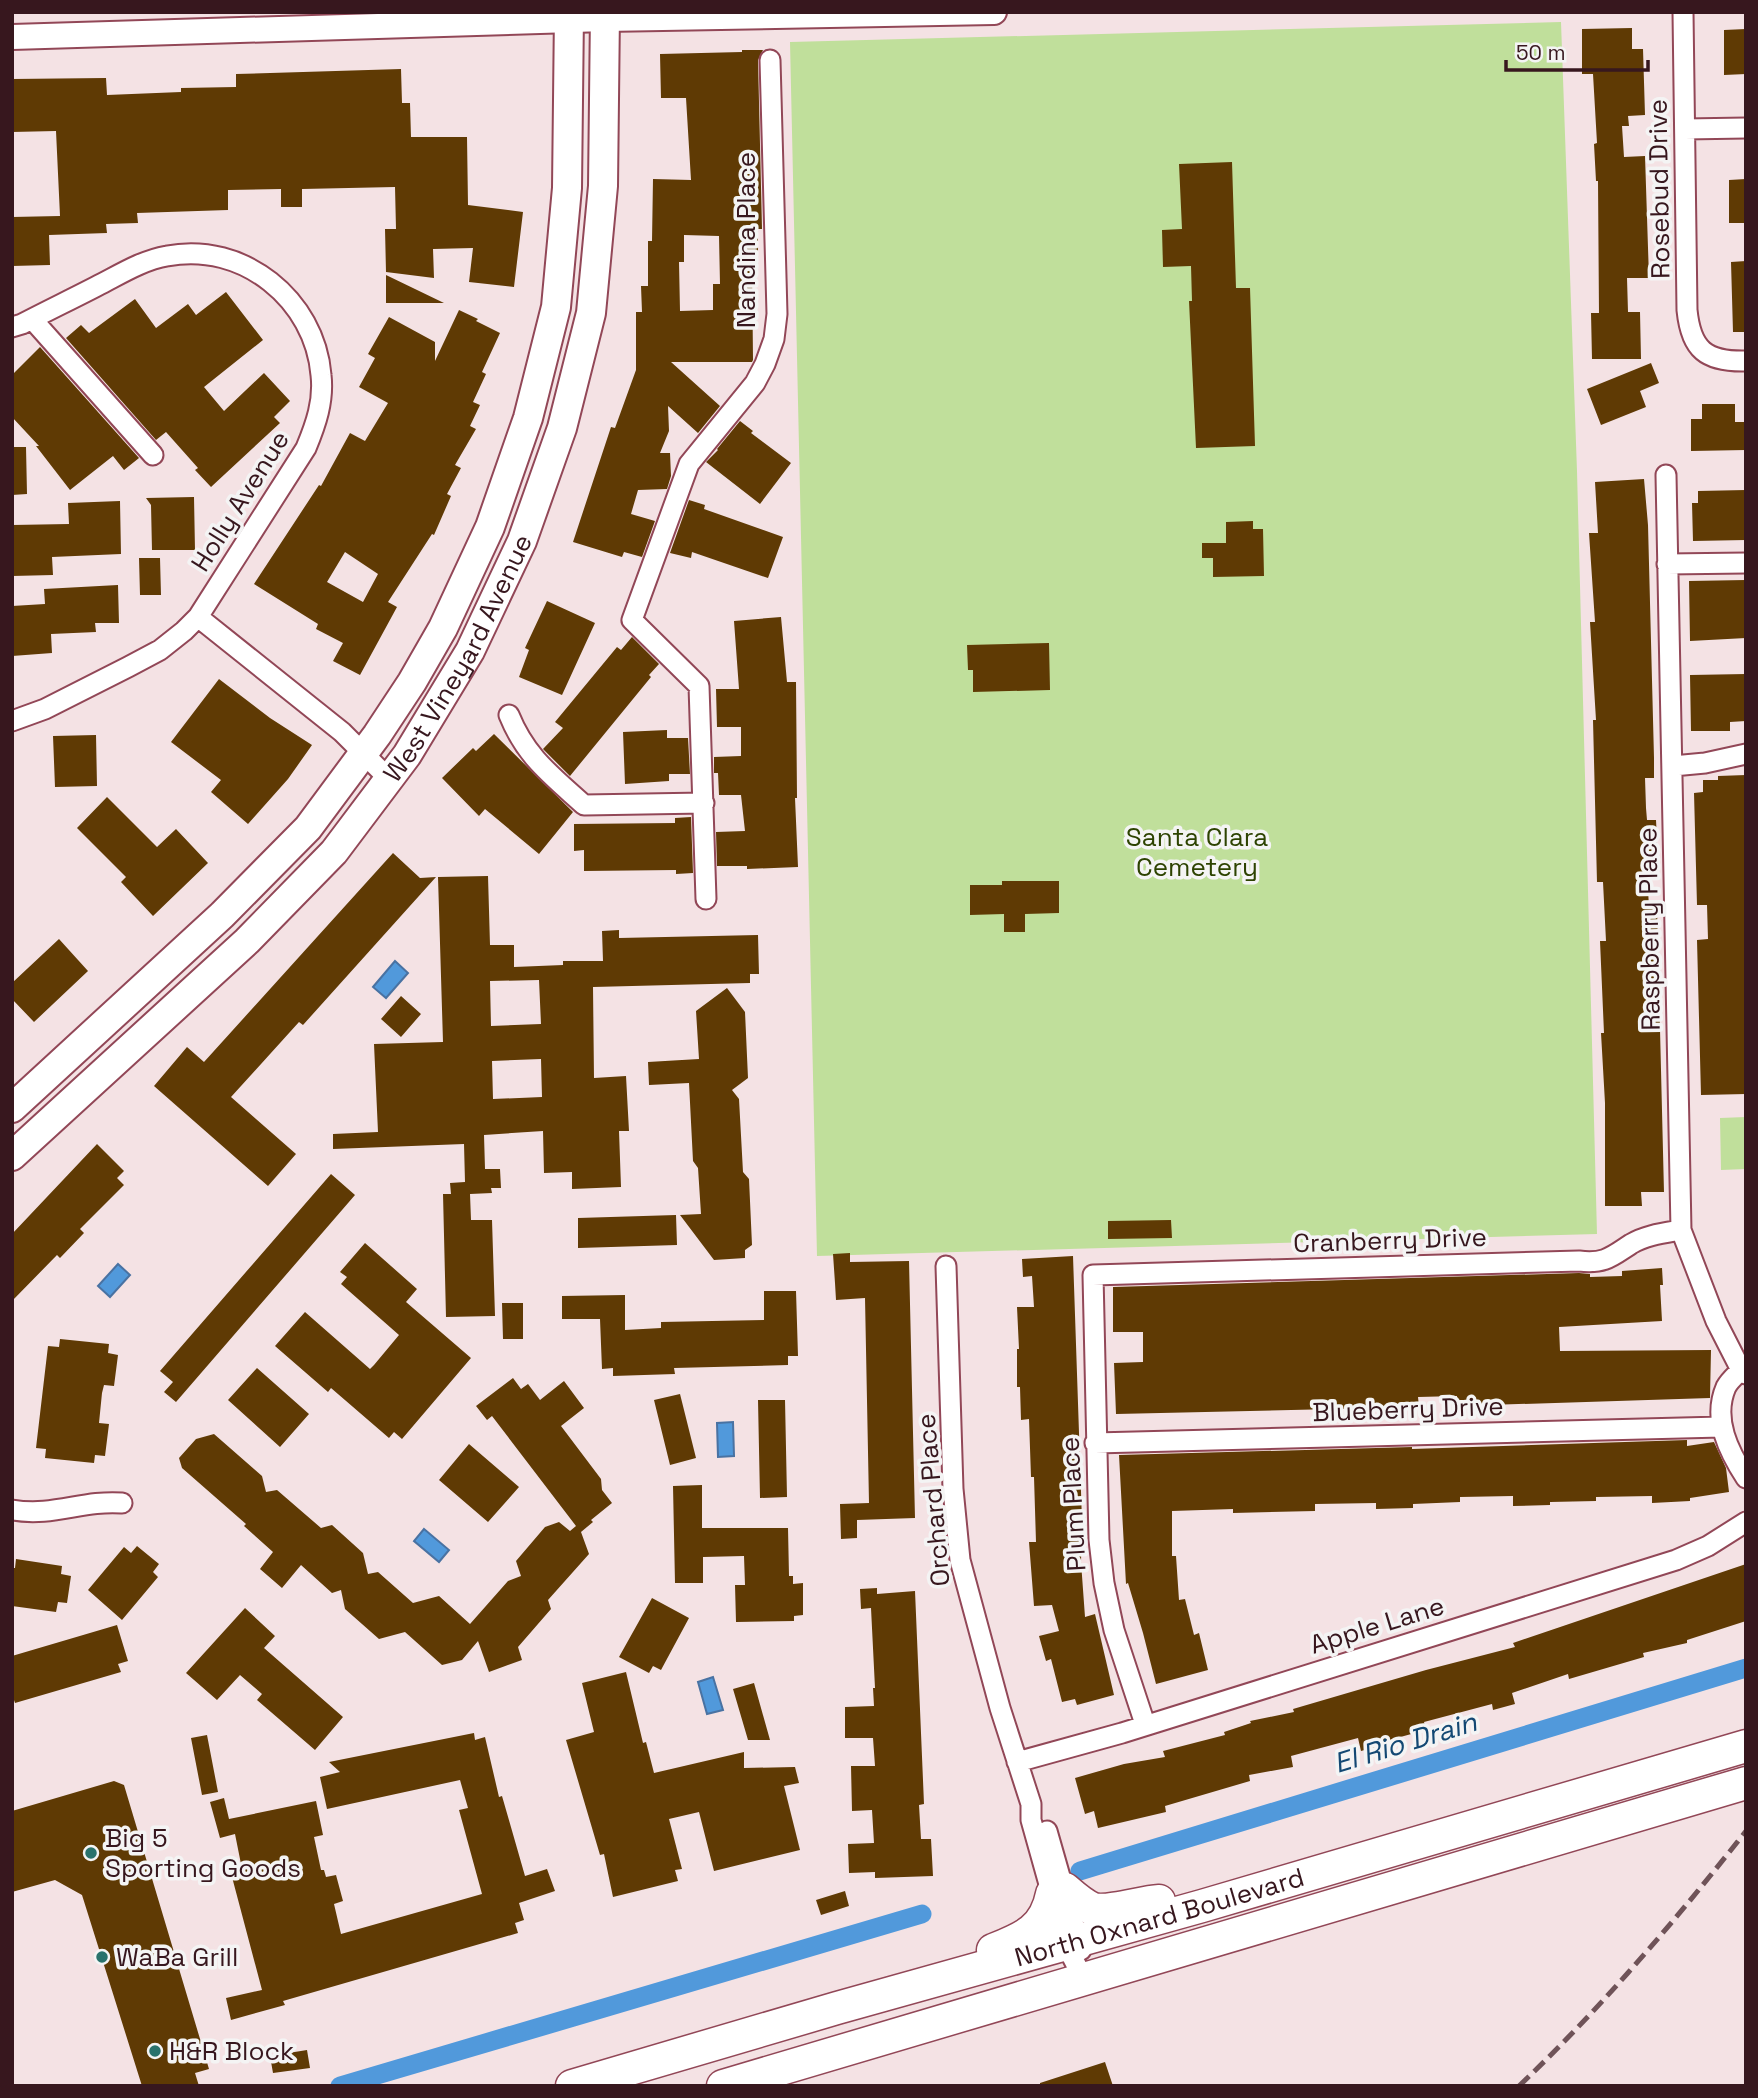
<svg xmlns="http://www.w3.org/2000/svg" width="1758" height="2098" font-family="'Space Grotesk',sans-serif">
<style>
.green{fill:#c0df9b}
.water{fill:#5199db;stroke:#4972a2;stroke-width:2}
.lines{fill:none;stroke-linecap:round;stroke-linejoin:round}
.canal{stroke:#5199db;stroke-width:19}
.building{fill:#5f3a04;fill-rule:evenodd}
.minor-casing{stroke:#924757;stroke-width:23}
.tertiary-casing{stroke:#924757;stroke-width:28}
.secondary-casing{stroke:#924757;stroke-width:32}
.primary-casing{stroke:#924757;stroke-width:35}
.minor{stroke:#fff;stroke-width:19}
.tertiary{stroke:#fff;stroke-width:24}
.secondary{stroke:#fff;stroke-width:28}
.primary{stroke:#fff;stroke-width:32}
.rail{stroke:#6f5358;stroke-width:5;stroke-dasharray:14 7;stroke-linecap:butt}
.poi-dot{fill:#29726c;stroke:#f4f4f4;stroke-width:2.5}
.labels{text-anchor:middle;stroke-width:7;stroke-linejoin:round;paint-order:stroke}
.street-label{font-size:26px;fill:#37171e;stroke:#f4f4f4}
.park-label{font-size:26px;fill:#2d4301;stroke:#f4f4f4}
.poi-label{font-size:26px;fill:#37171e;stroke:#f4f4f4;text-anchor:start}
.water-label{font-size:28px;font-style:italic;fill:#134873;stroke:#f4f4f4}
</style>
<rect width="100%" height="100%" fill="#f4e2e4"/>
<path class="green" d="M1561,22L1577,471L1597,1234L817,1256L790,42Z
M1746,1117V1169L1721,1170L1720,1118Z"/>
<path class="water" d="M395,961L408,973L386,998L373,987Z
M118,1264L130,1275L110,1297L98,1286Z
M733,1422L734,1456L718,1457L717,1423Z
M424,1529L449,1550L439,1562L414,1541Z
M713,1677L723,1710L707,1714L698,1682Z"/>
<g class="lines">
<path class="canal" d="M1080,1871L1746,1668
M340,2086L922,1914"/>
</g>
<path class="building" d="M1632,28V49H1643L1645,115L1628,116L1629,126H1622L1624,157L1645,156L1649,278H1627L1628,312H1640L1641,359H1592L1591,313H1599L1598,181H1596L1594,144L1597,143L1593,74H1582V29Z
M1746,29V74L1724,75V30Z
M742,50H763L758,60L762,229H758V261H752L753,360L752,362H671L720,406L698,433L668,406L669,431L660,453H670L671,476L667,489L638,490L631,514L655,521L642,557L624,552L622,557L573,542L611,427L615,428L636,370V312H642L641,286H648V241H652L653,179L691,180L686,98H661L660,54L742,52ZM684,235L719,236L720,284H713V310L680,311L679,262H684Z
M401,69L402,103H410L411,137H467L468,205L523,212L514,287L469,282L473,248L433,249L434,278L386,272L385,229H396L395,187L302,189V207H281V189L228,190V210L137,213L138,223L106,224L107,233L49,235L50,265L12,266V217L60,216L56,131L12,132V79L106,78L107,95L181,92V88L236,87V74Z
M1232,162L1236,288H1250L1255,446L1196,448L1189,301H1192L1191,266L1163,267L1162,230L1182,229L1179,164Z
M1746,179V223H1729V180Z
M1746,261V332H1733L1731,262Z
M386,275L444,303H386Z
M226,292L263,340L204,387L224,411L264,373L290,401L274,417L280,423L211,487L195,470L198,468L166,432L156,440L66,338L81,325L89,333L135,299L156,328L188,304L196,315Z
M459,310L478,319L476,321L500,333L482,372L486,374L473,402L480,405L470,426L476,429L455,465L461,468L447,494L451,496L434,535L432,534L388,602L397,607L360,675L333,661L343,643L316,629L318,624L254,584L319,485L321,486L350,433L365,441L388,403L359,387L375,358L368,354L389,317L435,342V361ZM345,552L378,574L363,602L327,582Z
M40,347L139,458L124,470L113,456L70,490L36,446H39L12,417V375Z
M1651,363L1659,383L1640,391L1646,407L1601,425L1587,389Z
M1702,404H1735V422H1746V450L1691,451V419H1702Z
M740,421L753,431L751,433L791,463L760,504L706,462L718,450L717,449Z
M12,447H26L27,494L12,495Z
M1644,479L1648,525L1654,758V778H1645L1646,808L1647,820H1656L1657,840L1656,870H1647L1649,908L1657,907L1664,1192H1641L1642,1206H1605V1103L1601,1033H1604L1600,941H1606L1603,882H1597L1593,720H1596L1590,622H1595L1589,533H1598L1595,482Z
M1746,490V540L1693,541L1692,503H1698V491Z
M194,497L195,550H152L151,505L146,498Z
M689,500L705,505L704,509L783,537L768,578L692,552L691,558L670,553Z
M120,501L121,554L52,557L53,575L12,576V525L69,524L68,503Z
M1253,521V529H1263L1264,576L1213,577V558H1202V543H1226V522Z
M139,558H160L161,595H140Z
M1746,580V638L1690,641L1689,581Z
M118,585L119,623H95L96,632L51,634L52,653L12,656V606L45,604L44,589Z
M547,601L595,623L562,695L519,677L529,650L525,648Z
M781,617L787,682H796L797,798H795L798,867L747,869V866H717L716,832L745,831L741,795H719L718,773H714V757L741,756V727H717L716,689H739L734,621Z
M632,637L659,664L649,675L651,677L570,776L543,749L563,728L555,722L617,647L621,650Z
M1049,643L1050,690L973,692V670H968L967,645Z
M1746,674V721L1730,722V731H1691L1690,675Z
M219,679L270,718L312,745L288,779L248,824L211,792L221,780L171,742Z
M667,730V738H688L690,774H669V781L625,784L623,732Z
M494,734L573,812L539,854L485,809L479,816L442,778L473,748L476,751Z
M96,735L97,786L55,787L53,736Z
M1746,775V1094L1701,1095L1697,940L1708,939L1707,905H1697L1694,793L1703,792V780H1718V776Z
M107,797L157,847L176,829L208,863L153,916L121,882L126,877L77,828Z
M691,817L693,873L676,874V870L584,871V850L574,851V824L675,823V818Z
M393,853L420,878L436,877L303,1025L299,1022L231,1097L296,1154L268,1186L154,1086L187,1047L204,1062Z
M488,876L490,945H514V967L563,965V961H603L602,931L619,930V938L758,935L759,974H750V983L593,987L594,1078L626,1076L629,1131H619L621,1187L572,1189V1172L544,1173L543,1131L484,1135L485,1169H500L501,1188H491L492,1193L470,1194L471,1220H492L495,1316L446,1317L443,1194H451L450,1183L465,1182L464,1144L333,1149V1134L378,1132L374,1044L443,1042L438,877ZM539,980L541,1024L491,1026L490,981ZM541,1059L542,1097L493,1099L492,1061Z
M1002,881H1059V913L1025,914V932H1004V914L970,915V885H1002Z
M59,939L88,971L34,1022L12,999V983Z
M727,988L745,1012L748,1078L732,1090L739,1099L743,1172L749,1179L752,1245L745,1250V1258L714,1260L680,1215L701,1214L698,1168L693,1161L689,1083L649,1085L648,1062L699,1059L696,1011Z
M401,996L421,1014L401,1037L381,1019Z
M97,1144L124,1171L117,1178L124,1185L80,1229L84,1233L60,1258L57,1255L12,1301V1234Z
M331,1174L355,1195L176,1402L164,1392L173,1382L160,1371Z
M676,1215L677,1245L578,1248V1218Z
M1171,1220L1172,1238L1108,1239V1221Z
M365,1243L417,1289L406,1302L471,1358L402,1439L394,1432L389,1438L331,1388L328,1392L275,1346L305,1312L370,1369L374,1365L399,1335L341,1284L347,1277L340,1272Z
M850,1253V1262L909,1261L915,1518L857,1520V1538L841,1539L840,1504L869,1503L865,1298L836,1300L835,1283L833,1254Z
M1073,1256L1082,1521L1081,1562L1085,1617L1095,1614L1114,1695L1077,1705L1075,1699L1062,1702L1051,1659L1046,1661L1039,1636L1059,1631L1052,1605L1034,1606L1029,1542H1036L1034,1477H1031L1029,1419L1021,1420L1020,1387H1017V1349H1019L1017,1307H1034L1032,1276L1023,1277L1022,1259Z
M1662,1268L1663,1285H1660L1662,1321L1559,1327L1560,1351L1711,1350L1710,1398L1457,1406V1396L1418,1397L1419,1407L1116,1414L1114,1363L1143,1362V1332H1113V1287L1579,1273L1590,1274V1277L1622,1276V1271Z
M764,1291H796L798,1356H788V1365L674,1368L675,1374L613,1376V1368L602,1369L600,1319H562V1296L625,1295V1330L661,1328V1322L764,1320Z
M502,1303H523V1339H503Z
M60,1339L109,1344L108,1353L118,1355L114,1386L104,1385L102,1393L99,1423L109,1424L105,1456L95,1455L94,1463L45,1458L46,1449L36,1448L48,1346L59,1347Z
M257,1368L309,1414L280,1447L228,1400Z
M513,1378L521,1389L528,1384L540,1400L564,1381L584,1408L561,1426L601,1479L602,1490L612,1503L591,1520L593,1522L581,1532L589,1554L548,1600L551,1609L518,1647L522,1660L489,1672L478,1641L462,1660L442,1665L405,1632L379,1639L345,1609L341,1590L332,1593L301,1565L282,1588L260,1569L273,1552L244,1526L246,1524L182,1468L179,1458L196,1439L214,1434L262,1476L266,1492L277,1490L321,1528L332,1525L363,1553L368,1574L378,1572L413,1603L439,1596L470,1624L508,1581L521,1576L516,1561L545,1527L559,1522L570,1531L576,1526L492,1416L487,1420L476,1406Z
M680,1394L696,1458L670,1465L654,1400Z
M758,1400H785L787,1497L760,1498Z
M1687,1440V1446L1714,1442L1726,1468L1729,1492L1690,1498V1501L1652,1503V1496L1596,1497V1501L1550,1502V1505L1513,1506V1496L1460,1497V1502L1413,1504V1508L1376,1509V1503L1315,1504V1511L1233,1513V1509L1172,1511V1556H1176L1179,1600L1185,1599L1194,1635L1199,1633L1208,1670L1156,1684L1143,1633L1128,1583L1126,1584L1119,1455L1412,1447V1449Z
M469,1444L519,1487L488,1522L439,1480Z
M702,1485V1528H788L789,1576H793V1584L803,1583V1615L794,1616V1621L736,1622L735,1585H745L744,1556L703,1557V1583H675L673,1486Z
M137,1546L159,1564L153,1572L158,1577L122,1620L88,1590L124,1547L131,1553Z
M16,1559L62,1566L61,1574L71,1576L67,1603L58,1602L56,1612L12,1606V1568H15Z
M1746,1564V1621L1687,1640V1643L1643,1653L1644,1657L1569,1679L1568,1674L1512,1693L1515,1704L1493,1710L1492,1704L1424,1722L1426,1730L1382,1742L1383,1745L1361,1751L1358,1738L1291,1756L1293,1767L1249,1775L1250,1781L1165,1806L1166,1812L1098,1828L1094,1811L1085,1814L1075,1778L1124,1764L1165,1757L1163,1751L1225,1735L1224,1732L1251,1723L1250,1721L1294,1712L1293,1709L1426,1670L1515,1647L1513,1643Z
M877,1588V1594L915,1591L924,1804L919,1805L921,1839H931L933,1876L875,1878V1872L849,1873L848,1844L874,1843L872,1810L852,1811L851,1766H875L873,1738H845V1707L874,1706L873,1688H875L871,1608L861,1609L860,1589Z
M652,1598L689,1618L661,1670L653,1666L649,1673L619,1657Z
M245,1608L275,1636L264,1648L343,1717L315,1750L257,1700L262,1694L240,1675L217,1700L186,1673Z
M117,1625L128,1661L118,1664L121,1672L15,1703L12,1694V1656Z
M626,1672L643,1743L646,1742L654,1773L744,1752V1768L795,1767L799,1783L784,1786L800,1850L714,1871L699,1812L669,1819L682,1869L675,1870L678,1881L613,1897L604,1854L600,1855L566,1740L594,1732L582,1683Z
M754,1683L770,1740H748L733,1689Z
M474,1733L475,1740L485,1737L499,1797L502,1796L525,1876L547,1869L555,1891L519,1903L524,1920L515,1923L518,1933L283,2001L285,2005L231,2020L226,1998L262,1990L232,1877L243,1874L235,1834L220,1838L210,1802L224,1798L229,1819L316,1801L323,1835L314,1837L321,1870H324L326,1877L336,1875L343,1901L334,1904L341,1934L482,1894L459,1810L468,1808L460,1780L327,1809L320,1777L340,1772L329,1762Z
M207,1735L218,1792L202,1795L191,1738Z
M114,1781L124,1785L209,2069L195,2073L199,2086H142L82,1895L55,1880L12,1892V1811Z
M845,1891L849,1906L821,1915L816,1900Z
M307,2050L310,2068L273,2073L270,2056Z
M1105,2062L1113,2086H1040V2083Z"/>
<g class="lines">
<g class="minor-casing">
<path id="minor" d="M1683,12L1687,310C1691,350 1706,362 1746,361
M1685,129L1746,128
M32,319L153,455
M12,327L22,324C49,310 76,297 103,283C124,272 144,260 167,256C243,241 315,300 321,375C324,401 316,424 306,448L198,617L184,631L160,650L128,667L45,709L12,721
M1666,475L1681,1230L1716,1321L1741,1370L1746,1374
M1667,564L1746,563
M198,617L342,732L390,780
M509,715C526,757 551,775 584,805L704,803
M1673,766L1705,763L1746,754
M706,899L699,686L632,620L689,464L755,383L765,364L774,339L777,314L776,277L770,60
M946,1266L953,1489L960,1560L1000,1708L1031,1804V1820L1066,1945L1084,1980
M1741,1370C1736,1375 1729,1381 1726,1387C1712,1419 1729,1452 1746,1478
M1095,1443L1721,1427
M12,1510C54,1517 82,1500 122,1503
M1145,1724L1114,1630L1104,1583L1099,1540L1093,1275L1579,1261C1605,1264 1611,1257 1631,1244C1646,1235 1664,1233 1681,1230
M1017,1762L1122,1733L1676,1560L1708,1546L1746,1522
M1047,1831L1081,1950"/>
</g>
<g class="tertiary-casing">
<path id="tertiary" d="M12,37L605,19L994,12"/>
</g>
<g class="secondary-casing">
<g id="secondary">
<path d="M12,1108L222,915L308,828L377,735L412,682L443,628L490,527L528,418L556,307L567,188L569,12"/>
<path id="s1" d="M12,1156L247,941L334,852L407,755L470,651L522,541L562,428L591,313L603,186L605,12"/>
</g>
</g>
<g class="primary-casing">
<g id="primary">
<path d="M1065,1889C1073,1896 1083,1905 1093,1909C1108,1913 1141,1902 1159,1901"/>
<path d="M993,1950C1023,1938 1045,1930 1052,1894"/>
<path id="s2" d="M572,2086L837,2008L1202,1906L1746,1746"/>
<path d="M723,2086L1746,1783"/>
</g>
</g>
<use href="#minor" class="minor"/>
<use href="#tertiary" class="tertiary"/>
<use href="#secondary" class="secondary"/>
<use href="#primary" class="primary"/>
<path class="rail" d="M1519,2086C1602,2007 1675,1921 1746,1831"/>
</g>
<g class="poi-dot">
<circle cx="91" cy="1853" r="7"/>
<circle cx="102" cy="1957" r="7"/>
<circle cx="155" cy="2051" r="7"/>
</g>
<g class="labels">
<g class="street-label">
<text transform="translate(1659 189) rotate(-91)" y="9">Rosebud Drive</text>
<text transform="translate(746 240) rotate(-90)" y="9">Nandina Place</text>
<text transform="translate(240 501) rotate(-58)" y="9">Holly Avenue</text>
<text dy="9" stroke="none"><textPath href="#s1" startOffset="674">West Vineyard Avenue</textPath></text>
<text transform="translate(1649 929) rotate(-91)" y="9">Raspberry Place</text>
<text transform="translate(1390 1240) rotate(-2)" y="9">Cranberry Drive</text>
<text transform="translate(1408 1409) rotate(-2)" y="9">Blueberry Drive</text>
<text transform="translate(933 1500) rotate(-95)" y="9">Orchard Place</text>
<text transform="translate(1073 1504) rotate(-93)" y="9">Plum Place</text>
<text transform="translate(1377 1625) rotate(-17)" y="9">Apple Lane</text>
<text dy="9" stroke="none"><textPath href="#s2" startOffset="611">North Oxnard Boulevard</textPath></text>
</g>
<g class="park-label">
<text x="1197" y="846">Santa Clara<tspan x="1197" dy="30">Cemetery</tspan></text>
</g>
<g class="poi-label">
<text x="105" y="1847">Big 5<tspan x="105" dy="30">Sporting Goods</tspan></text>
<text x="116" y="1966">WaBa Grill</text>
<text x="169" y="2060">H&amp;R Block</text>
</g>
<g class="water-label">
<text transform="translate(1405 1742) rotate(-17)" y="10">El Rio Drain</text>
</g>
</g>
<rect width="1758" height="2098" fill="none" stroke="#37171e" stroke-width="28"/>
<path d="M1506 60v10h142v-10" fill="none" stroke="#37171e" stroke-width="3.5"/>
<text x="1516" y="60" font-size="21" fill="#37171e" stroke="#f4f4f4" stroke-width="5" paint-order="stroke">50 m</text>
</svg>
